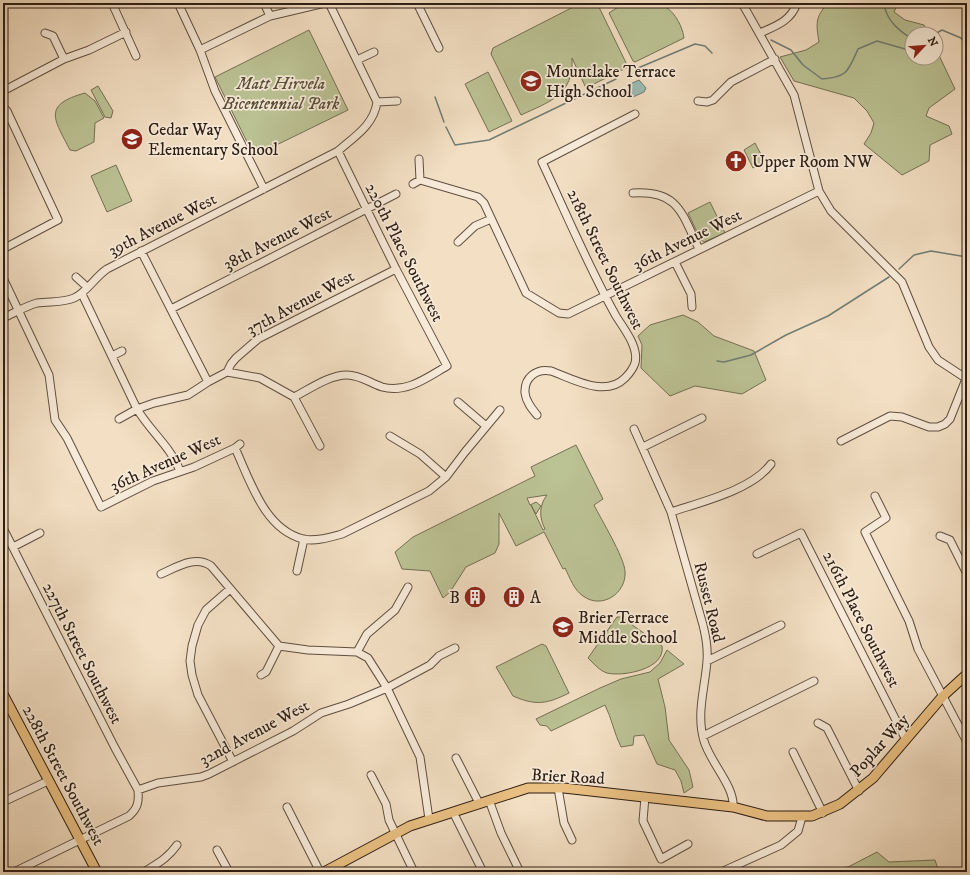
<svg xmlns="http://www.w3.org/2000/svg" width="970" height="875" font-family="'IM FELL DW Pica',serif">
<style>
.green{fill:#bbc294;stroke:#747054;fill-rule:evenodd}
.water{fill:#9bbcb5;stroke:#6f7d75}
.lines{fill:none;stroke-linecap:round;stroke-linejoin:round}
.stream{stroke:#6f7d75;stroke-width:1.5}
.minor-casing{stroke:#5e4e40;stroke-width:9}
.major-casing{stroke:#2d1e14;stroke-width:11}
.minor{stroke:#f7ead8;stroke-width:7}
.major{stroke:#eac082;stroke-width:9}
.labels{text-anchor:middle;stroke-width:3.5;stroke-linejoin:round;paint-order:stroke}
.poi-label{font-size:17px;fill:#2d1e14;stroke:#f7ead8;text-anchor:start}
.park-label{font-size:17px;font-style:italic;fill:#584f3a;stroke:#f7ead8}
.street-label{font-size:17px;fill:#2d1e14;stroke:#f7ead8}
</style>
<rect width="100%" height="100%" fill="#f3dfc3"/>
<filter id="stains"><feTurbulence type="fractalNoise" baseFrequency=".005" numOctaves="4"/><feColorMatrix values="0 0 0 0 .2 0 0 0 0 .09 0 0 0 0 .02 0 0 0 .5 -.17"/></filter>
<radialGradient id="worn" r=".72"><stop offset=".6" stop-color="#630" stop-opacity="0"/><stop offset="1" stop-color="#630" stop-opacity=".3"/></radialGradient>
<path class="green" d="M581,3H597L628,67L586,88L572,58C574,95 549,102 521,115L491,54L493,48Z
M624,3C634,3 646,1 656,3C672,6 682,24 684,38L635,62L633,61L609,13Z
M828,3H898L894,12L905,20L924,25L929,34H912V58H936V49L955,89L929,108L926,116L949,126L952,134L930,145L929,161L902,175L864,144L871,133L874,123L867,111L854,98L794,81L780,57L806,50L819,42C816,24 815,17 828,3Z
M309,30L348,110L254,156L215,77Z
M488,72L512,121L489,132L465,84Z
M98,86L113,111L111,118L105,117L91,90Z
M85,93L95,101L104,118L95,123L94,142L76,151L70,150C54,119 42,105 85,93Z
M755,143L765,162L753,168L744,150Z
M116,165L132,201L107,212L91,176Z
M710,202L725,233L704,242L701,240L688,213Z
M683,315L698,322L714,336L754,351L766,380L742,394L695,386L670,396L641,368L642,345L638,336L650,325Z
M576,445L603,499L594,505C601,519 624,557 625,571C627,593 602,610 583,596C574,590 570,578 565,568L563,569L544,532L516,546L499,513V544L495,553L466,567L450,592L443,598L430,571L402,569L395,552L413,537L535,476L531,467ZM547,495C539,505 539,518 545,529L543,530L531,505L536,514L541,506L536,502L530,505L527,498Z
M617,617H621L662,646C666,669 623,677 607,673C600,671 593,663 588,658Z
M542,644L546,646L569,693C547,704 536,706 513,696L496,667Z
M667,650L684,664L658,679L665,707L669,740L689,770L693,787L684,793L681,781L675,770L657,764L644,735L634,736L633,745L621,747C614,733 612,719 605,705L551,731L547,726L540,725L536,719L600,688L621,679L650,672L660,663Z
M877,852L889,862L935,860L939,872H810L848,867Z"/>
<path class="water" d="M639,80L646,88L644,92L633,97L628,85Z"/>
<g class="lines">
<path class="stream" d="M884,3C886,20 898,30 912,39
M935,34L942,30L961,38L967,46
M771,40L791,50L803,65L822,79C848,77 848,71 858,49L877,41L905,49L912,47
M638,68L695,44L705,46L712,53
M435,97L444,122
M446,127L455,145L489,140L616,79
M899,269L914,255L931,251L967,257
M717,361L724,362L751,355L786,335L828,316L889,277
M743,871L744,872"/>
<g class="minor-casing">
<path id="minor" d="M112,3L136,56
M178,3L200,50L215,91L264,189
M264,3L270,16
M417,3L439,48
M742,3L794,95L819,191L831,211L902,282L929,347L938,360L967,379
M45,33L53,36L64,59
M760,33C776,26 791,21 797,3
M200,50L270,16L325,3
M357,60L374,52
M3,91L64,59L89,50L126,32
M698,101L707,102L713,100L731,82L775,59
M377,102L397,101
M3,107L7,111L58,220L3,249
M419,159L420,180
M413,184L420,180L478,197L484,203L526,293L559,313L568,314L819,191
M633,193C679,190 682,214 699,249
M458,242L475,226L491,219
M141,251L208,382
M675,262L691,294L692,307
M76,277L87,287
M3,278L49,375L55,420L67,438L101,507L153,481L194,467L235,448L240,444
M82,294L137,409C150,431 171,447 180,471
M171,309L396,194
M3,318C14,313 26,306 37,303C50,301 63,303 74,298C87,292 95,277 107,269L338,151C354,137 374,125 377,102L329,3
M112,356L122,351
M227,372L260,378L294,397L320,446
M294,397C310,389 329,375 347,375C360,375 370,383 382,387C406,394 428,377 447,366L396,269L338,151
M458,402L486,426
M537,415C532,409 526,402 525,393C524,378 536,368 551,371C573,379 605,398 625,378C630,373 633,369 635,363C639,347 624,329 616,316C588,266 566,213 542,162L635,114
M119,419L137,409L154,403L188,395L208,382L227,372L231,364L236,358L258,339L396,269
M634,429L671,512L703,625C706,637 708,649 707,661C705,688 696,714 704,741C710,762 735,787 733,807
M390,436L420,454L446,477
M841,441L890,416L902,417L929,427H938L945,424L950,419L966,379
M643,447L702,418
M235,448C250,480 264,529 303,539C315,542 331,537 342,534L429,491L446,477L465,452L500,410
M875,496L886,518L865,532L909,621L918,649L967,742
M671,512C701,502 752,490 771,464
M3,528L115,748L138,790
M940,536L950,540L967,574
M13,547L40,533
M757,554L801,533L906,740
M297,571L304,539
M161,574C177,567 195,555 211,566L279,646L308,650L357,652L368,658L387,688L420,757L429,819
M230,589L206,610L198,625L192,646L190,661L192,675L198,695L233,762
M357,652L367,634L395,610L408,587
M707,661L781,625
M261,675L266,672L279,646
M818,723L827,728L859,791
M703,736L814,681
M793,752L823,813
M456,758L479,803
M371,775L386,804L389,820L414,872
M558,788L564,823L572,840
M645,797L643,821L661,859
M489,800L501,833L520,872
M3,802L48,781
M287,807L320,872
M453,812L483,872
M217,850L229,872
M661,859L688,844
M14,872L129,816C138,808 139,802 138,790L158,783L201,777L209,774L293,731L321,713L349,704L387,688L430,665L439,656L455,648
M144,872C158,863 168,858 177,845
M721,872L781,845L798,831L802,817"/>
</g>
<g class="major-casing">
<path id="major" d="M3,694L97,872
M324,872L410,826L528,788H564L733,807L767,816H812L840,804L873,778L943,696L967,674"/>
</g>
<use href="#minor" class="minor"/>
<use href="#major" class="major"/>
</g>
<defs>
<g id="school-disc" transform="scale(1.15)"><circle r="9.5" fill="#8f2418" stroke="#f7ead8"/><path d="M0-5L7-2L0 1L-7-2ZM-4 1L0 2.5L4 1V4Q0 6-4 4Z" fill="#fff"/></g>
<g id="church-disc" transform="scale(1.15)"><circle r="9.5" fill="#8f2418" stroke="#f7ead8"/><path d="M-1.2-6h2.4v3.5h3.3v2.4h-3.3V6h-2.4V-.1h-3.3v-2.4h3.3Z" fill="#fff"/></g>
<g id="building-disc" transform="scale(1.15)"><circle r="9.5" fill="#8f2418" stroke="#f7ead8"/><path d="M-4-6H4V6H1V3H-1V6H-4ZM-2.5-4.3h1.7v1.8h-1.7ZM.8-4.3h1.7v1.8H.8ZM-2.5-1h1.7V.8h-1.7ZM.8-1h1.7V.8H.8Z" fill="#fff"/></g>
</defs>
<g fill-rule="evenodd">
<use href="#school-disc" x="531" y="81"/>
<use href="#school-disc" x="132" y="139"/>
<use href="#church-disc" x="736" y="161"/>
<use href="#building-disc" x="475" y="597"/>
<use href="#building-disc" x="514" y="597"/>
<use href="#school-disc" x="563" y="627"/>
</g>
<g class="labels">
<g class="poi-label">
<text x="546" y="77">Mountlake Terrace<tspan x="546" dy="20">High School</tspan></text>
<text x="148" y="135">Cedar Way<tspan x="148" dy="20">Elementary School</tspan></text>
<text x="752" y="167">Upper Room NW</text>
<text x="460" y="603" text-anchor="end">B</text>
<text x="530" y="603">A</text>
<text x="578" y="623">Brier Terrace<tspan x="578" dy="20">Middle School</tspan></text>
</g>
<g class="park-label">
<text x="281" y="89">Matt Hirvela<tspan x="281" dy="20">Bicentennial Park</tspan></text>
</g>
<g class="street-label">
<text transform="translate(162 224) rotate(-27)" y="6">39th Avenue West</text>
<text transform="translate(277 238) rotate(-27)" y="6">38th Avenue West</text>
<text transform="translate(687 239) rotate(-26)" y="6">36th Avenue West</text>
<text transform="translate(405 252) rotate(63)" y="6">220th Place Southwest</text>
<text transform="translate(606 259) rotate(64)" y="6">218th Street Southwest</text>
<text transform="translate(300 302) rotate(-28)" y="6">37th Avenue West</text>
<text transform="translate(165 462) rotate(-24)" y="6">36th Avenue West</text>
<text transform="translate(710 602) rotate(76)" y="6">Russet Road</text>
<text transform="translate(862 619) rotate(63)" y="6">216th Place Southwest</text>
<text transform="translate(83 653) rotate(63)" y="6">227th Street Southwest</text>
<text transform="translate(254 732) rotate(-28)" y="6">32nd Avenue West</text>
<text transform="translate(879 745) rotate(-48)" y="6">Poplar Way</text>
<text transform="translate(64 775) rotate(62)" y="6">228th Street Southwest</text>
<text transform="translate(568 776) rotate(3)" y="6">Brier Road</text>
</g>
</g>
<rect width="970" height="875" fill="none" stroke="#f3dfc3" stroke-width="16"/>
<rect x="4" y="4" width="962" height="867" fill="none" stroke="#2d1e14" stroke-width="2"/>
<rect x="8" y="8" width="954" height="859" fill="none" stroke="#2d1e14"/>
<g transform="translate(924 46) rotate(64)"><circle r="19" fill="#f7ead8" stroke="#a6988a"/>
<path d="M0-3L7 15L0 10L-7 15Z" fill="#8f2418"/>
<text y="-6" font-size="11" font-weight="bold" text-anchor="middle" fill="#2d1e14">N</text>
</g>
<rect width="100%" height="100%" filter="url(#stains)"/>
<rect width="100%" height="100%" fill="url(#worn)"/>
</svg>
